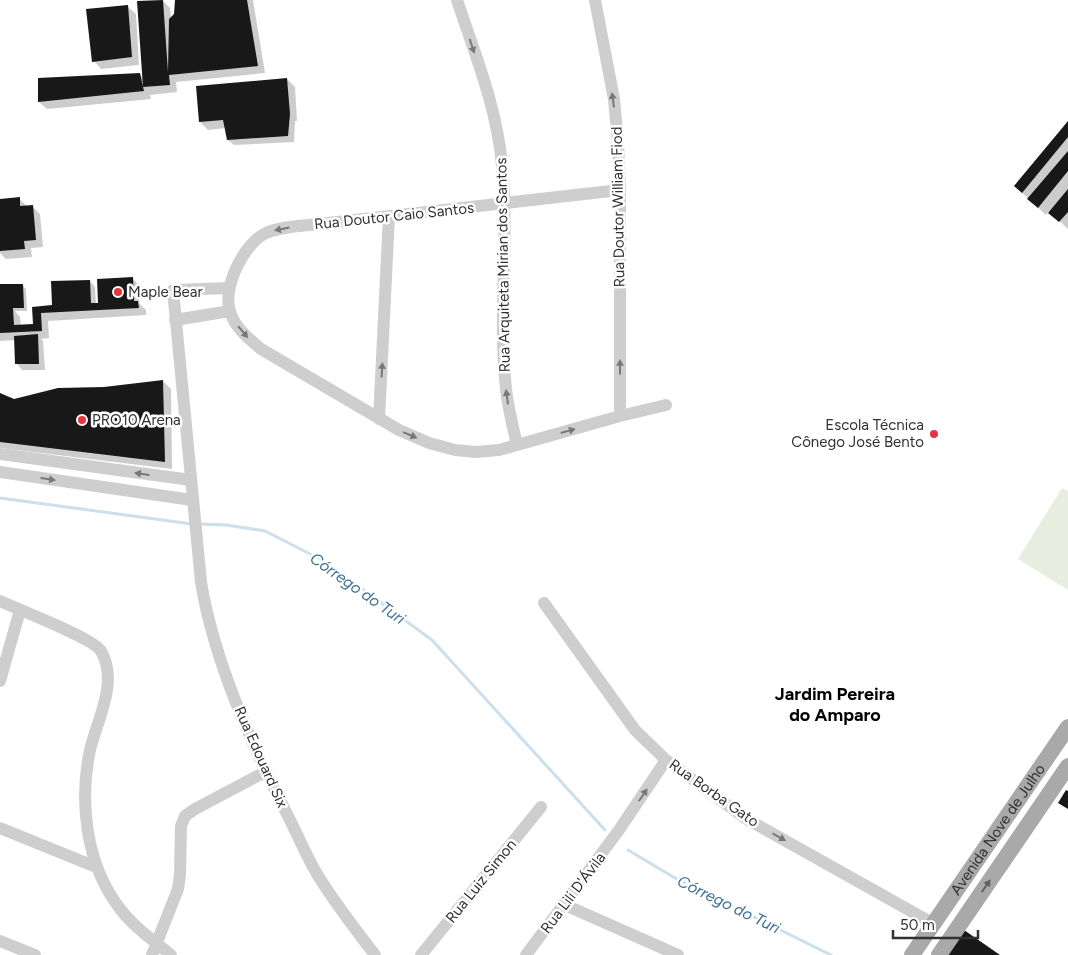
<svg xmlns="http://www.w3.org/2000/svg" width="1068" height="955" font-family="Figtree,sans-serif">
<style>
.green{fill:#e7eedf}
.shadow{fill:#0003}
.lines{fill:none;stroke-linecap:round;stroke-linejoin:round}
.stream{stroke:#ccdfed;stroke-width:3}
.building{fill:#181818}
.minor{stroke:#cecece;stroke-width:12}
.major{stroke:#a9a9a9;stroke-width:16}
.oneway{fill:#787878}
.oneway2{fill:#616161}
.poi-dot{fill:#e5363e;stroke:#fff;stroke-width:2}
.labels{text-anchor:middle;stroke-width:5;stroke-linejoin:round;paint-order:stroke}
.street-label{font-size:15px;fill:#313131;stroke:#fff}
.poi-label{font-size:15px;fill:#313131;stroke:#fff;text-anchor:start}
.water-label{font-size:16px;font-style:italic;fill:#3e7094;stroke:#fff}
.quarter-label{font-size:18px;font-weight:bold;fill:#000;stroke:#fff}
</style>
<rect width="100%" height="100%" fill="#fff"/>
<path class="green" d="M1062,488L1068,491V590L1018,559Z"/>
<path class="shadow" d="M162,0L170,8L171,19L176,15V0H253L265,73L176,82L177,92L150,95L151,99L47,109L39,102L140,74L143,78Z
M128,7L136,14L139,65L101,69L94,61Z
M287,79L295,87L297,121H295L294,142L234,145L228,140L226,128L208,130L200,122Z
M1068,123V229L1049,211L1046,215L1015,186Z
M19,199L27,206H32L40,214L43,247L31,248L32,257L6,259L0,253V200Z
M133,279L138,284L139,303L146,310V315L48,321L49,338L41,339L43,341L45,370H22L17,364L16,340L0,341V309L22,285L26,289L27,311H15L20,317L21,326L34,325V308L55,307L90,281L95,287L96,304H99Z
M163,381L171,389L172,469L0,448V395L14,400Z"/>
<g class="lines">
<path class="stream" d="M0,498L192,524
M198,524L226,525L265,531L324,561L432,640L605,830
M628,850L675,878L831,955"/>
</g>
<path class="building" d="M163,0L168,72L169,19L174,14L175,0H247L258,66L169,75L170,85L143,87L144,91L38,102V78L140,73L143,87L137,1Z
M128,5L132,57L92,62L86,9Z
M287,78L290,114L288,136L227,140L223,120L199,122L196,86Z
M1068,121V137L1022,193L1014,186Z
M1068,151V171L1038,208L1027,199Z
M1068,189V212L1059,222L1048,213Z
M20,197V206L33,205L36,240L24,241L25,249L0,251V199Z
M133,277L134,301H138L139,308L41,313L42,331L0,333V284H23L24,308H13L14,325L33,324L32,307L52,305L51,281L90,280L91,303H98L97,279Z
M38,334L39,364H15L14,336Z
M163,380L165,462L0,442V393L14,399L58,388L104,387Z
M1066,790L1068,791V809L1058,803Z
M964,930L1000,955H947Z"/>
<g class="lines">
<path class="minor" d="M457,0C475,54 497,108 502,165C509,239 498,315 506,389C508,408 513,427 517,445
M595,0L614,99L618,143L620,190V416
M620,190L319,224C302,226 282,226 266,233C244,243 222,288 230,311C234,327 249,339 261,349L399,430L429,443L455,450L476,452L499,450L620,416L666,405
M229,288L173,290L201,582C214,662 253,748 290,820C299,838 307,857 317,874C334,902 355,929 375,955
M175,320L230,311
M379,419L389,216
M0,454L191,480
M0,472L192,500
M0,601C19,610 93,638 101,651C119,682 97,720 90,750C79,802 86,863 118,906C131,925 153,940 171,955
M544,603L635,730L666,760L745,818L934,924
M0,681L20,610
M0,828L96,867
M565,905L678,955
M0,941L35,955
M152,955L178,889L180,875L181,826L185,816L195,809L265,772
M421,955L541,807
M526,955L619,830L666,760"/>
<g class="major">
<path id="s1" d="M912,955L1068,727"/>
<path d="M939,955L1068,766"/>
</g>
</g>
<defs><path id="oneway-solid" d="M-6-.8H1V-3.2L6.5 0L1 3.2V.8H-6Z" transform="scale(1.25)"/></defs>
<g class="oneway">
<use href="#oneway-solid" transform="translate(472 46) rotate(72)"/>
<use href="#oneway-solid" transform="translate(613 100) rotate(-98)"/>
<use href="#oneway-solid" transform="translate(282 229) rotate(169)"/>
<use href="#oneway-solid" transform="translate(243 332) rotate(50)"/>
<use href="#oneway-solid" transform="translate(620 367) rotate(-90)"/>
<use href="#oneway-solid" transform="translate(382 370) rotate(-87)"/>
<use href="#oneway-solid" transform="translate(507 397) rotate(-98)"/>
<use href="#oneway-solid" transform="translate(568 431) rotate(-16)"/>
<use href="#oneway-solid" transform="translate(410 435) rotate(23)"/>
<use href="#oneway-solid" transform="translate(142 474) rotate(-172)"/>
<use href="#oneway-solid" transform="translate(48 479) rotate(8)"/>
<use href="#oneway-solid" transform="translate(643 795) rotate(-56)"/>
<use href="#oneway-solid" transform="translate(779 837) rotate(29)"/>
</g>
<use class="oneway2" href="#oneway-solid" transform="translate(986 886) rotate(-55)"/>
<g class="poi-dot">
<circle cx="118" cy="292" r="5"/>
<circle cx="82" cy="420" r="5"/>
<circle cx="934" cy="434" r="5"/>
</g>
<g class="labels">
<g class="street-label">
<text transform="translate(618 207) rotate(-91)" y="5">Rua Doutor William Fiod</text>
<text transform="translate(394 216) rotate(-6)" y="5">Rua Doutor Caio Santos</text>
<text transform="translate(503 265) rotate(-91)" y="5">Rua Arquiteta Mirian dos Santos</text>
<text transform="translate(261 757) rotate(66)" y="5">Rua Edouard Six</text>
<text transform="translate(714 793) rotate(35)" y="5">Rua Borba Gato</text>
<text dy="5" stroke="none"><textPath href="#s1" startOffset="152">Avenida Nove de Julho</textPath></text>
<text transform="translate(481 881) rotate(-51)" y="5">Rua Luiz Simon</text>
<text transform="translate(573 893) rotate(-53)" y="5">Rua Lili D'Ávila</text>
</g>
<g class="poi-label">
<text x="128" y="297">Maple Bear</text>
<text x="92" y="425">PRO10 Arena</text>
<text x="924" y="430" text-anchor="end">Escola Técnica<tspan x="924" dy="17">Cônego José Bento</tspan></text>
</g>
<g class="water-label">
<text transform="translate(358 588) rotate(35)" y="6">Córrego do Turi</text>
<text transform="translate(729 904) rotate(26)" y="6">Córrego do Turi</text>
</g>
<g class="quarter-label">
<text x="835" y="700">Jardim Pereira<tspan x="835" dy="21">do Amparo</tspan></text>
</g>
</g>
<path d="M893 930v8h85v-8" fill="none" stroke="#313131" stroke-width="2.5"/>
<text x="900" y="930" font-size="15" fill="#313131" stroke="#ffffff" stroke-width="4" paint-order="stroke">50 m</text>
</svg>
